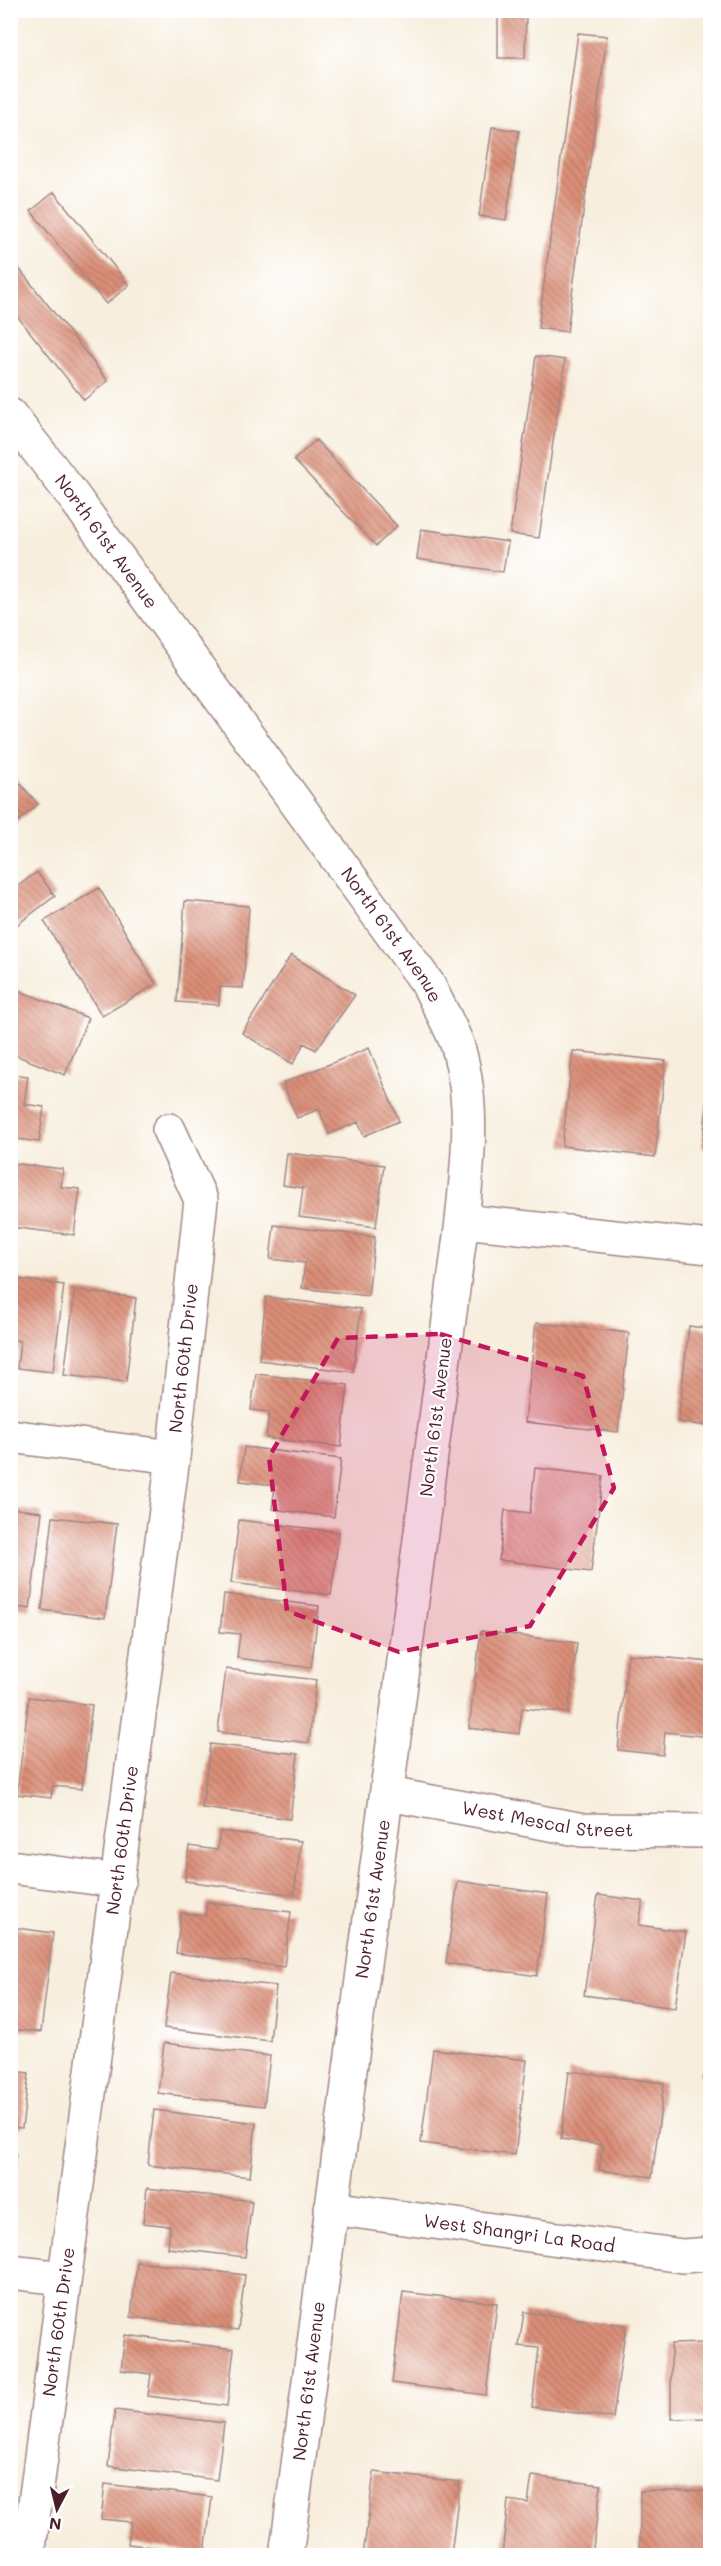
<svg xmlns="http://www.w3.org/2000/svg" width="721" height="2566" font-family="Mali,sans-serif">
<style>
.building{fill:url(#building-back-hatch)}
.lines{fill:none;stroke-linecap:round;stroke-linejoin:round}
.minor-casing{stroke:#a08684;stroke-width:36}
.minor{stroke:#fff;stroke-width:33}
.marked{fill:#c2185b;fill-opacity:0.2;stroke:#c2185b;stroke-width:4.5;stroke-dasharray:12 8;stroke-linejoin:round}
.labels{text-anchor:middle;stroke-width:4.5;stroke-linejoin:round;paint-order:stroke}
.street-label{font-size:18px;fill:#4a1f2b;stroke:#fff}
</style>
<defs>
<pattern id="building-back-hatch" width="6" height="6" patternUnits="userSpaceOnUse" patternTransform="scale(1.5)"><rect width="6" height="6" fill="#db8f78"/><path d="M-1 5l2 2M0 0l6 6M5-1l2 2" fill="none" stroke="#b47463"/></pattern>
</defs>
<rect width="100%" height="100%" fill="#fff"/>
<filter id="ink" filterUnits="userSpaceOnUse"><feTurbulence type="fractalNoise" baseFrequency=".0167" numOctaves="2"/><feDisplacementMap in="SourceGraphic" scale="12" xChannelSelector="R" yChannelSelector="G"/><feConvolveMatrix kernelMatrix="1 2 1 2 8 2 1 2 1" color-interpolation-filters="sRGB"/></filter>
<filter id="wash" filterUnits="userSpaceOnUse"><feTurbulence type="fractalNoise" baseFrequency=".008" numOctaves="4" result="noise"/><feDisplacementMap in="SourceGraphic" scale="24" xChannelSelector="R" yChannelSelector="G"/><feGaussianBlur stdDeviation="1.35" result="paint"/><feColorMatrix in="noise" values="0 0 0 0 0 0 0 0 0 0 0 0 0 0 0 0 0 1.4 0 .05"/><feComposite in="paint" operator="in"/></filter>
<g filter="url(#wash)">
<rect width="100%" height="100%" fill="#f7eedd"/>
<g id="blocks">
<path class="building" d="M498,10H526L525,58H498Z
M578,33L607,36L567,332L538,328Z
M492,127L519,131L506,220L479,216Z
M54,192L129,285L106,304L31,211Z
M10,257L108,381L84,400L10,307Z
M536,356L565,360L539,538L510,534Z
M316,440L397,526L376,546L294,460Z
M421,529L508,542L503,572L417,559Z
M10,772L38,804L16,823L10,817Z
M37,872L55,896L10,930V892Z
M99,888L156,984L102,1016L44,921Z
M185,901L249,906L243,988L220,987L219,1005L177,1002Z
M291,955L355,995L316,1050L304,1043L293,1064L242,1033Z
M10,987L88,1018L65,1075L10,1053Z
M369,1048L399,1121L364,1136L358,1122L329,1134L319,1109L297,1118L283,1083Z
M573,1051L666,1061L655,1157L562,1146Z
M10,1074L28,1076L24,1104L44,1107L39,1142L10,1138Z
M709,1090L710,1091V1149L702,1148Z
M287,1153L384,1165L376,1227L299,1217L303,1188L283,1185Z
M10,1163L63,1169L61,1187L80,1189L74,1235L10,1227Z
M274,1225L375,1237L368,1296L302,1288L305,1263L270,1259Z
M10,1278L64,1285L53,1372L17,1368L20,1341L10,1339Z
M75,1290L136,1298L126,1382L64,1375Z
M266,1297L361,1309L353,1372L259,1360Z
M536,1323L629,1333L618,1432L525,1422Z
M689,1326L710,1329V1447L706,1446L708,1426L678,1422Z
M256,1374L348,1385L341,1447L266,1438L269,1412L251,1410Z
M244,1447L341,1459L334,1517L272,1509L275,1485L240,1481Z
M535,1468L603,1476L591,1572L499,1560L505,1510L530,1513Z
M10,1508L42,1512L30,1609L10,1606Z
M53,1517L117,1524L105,1618L42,1610Z
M239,1520L339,1532L331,1595L231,1583Z
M224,1594L319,1606L311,1668L237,1658L240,1634L220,1632Z
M481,1631L577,1643L568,1713L522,1708L519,1734L469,1728Z
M628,1654L710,1662V1737L665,1732L663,1755L618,1750Z
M226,1669L316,1680L309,1743L218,1732Z
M10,1695L18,1696L12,1742H10Z
M29,1697L92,1705L82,1789L53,1786L51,1798L17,1794Z
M210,1744L298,1754L290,1819L202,1808Z
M220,1831L301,1841L294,1895L185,1881L189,1846L217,1850Z
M458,1881L548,1894L537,1976L446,1963Z
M598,1895L643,1901L639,1925L686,1932L675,2008L584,1995Z
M207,1902L291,1912L284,1967L176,1953L181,1913L205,1916Z
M10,1927L53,1933L41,2032L10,2029Z
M171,1973L276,1986L270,2041L164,2028Z
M164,2043L270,2056L264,2106L158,2093Z
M433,2049L527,2060L515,2155L421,2143Z
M10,2071L29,2073L22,2128L10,2127Z
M569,2071L664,2083L652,2177L599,2170L603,2145L561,2139Z
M703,2077H710V2172H709Z
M154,2110L256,2123L250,2177L148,2165Z
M10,2154H16L12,2186H10Z
M147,2188L252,2201L245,2257L168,2248L170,2226L143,2223Z
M137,2262L245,2275L238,2330L131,2317Z
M403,2292L497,2303L486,2395L392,2383Z
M524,2312L626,2325L613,2418L532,2407L539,2348L519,2346Z
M707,2326H710V2418L671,2419V2344L707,2343Z
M125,2335L234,2349L227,2406L148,2396L151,2374L121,2370Z
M115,2410L224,2423L217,2480L108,2466Z
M374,2472L460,2482L451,2556H363Z
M532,2476L601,2485L592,2556H502L508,2500L528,2503Z
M105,2484L212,2497L205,2553L128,2544L131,2522L101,2519Z
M640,2491H710V2556H640Z"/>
</g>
</g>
<g filter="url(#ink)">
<use href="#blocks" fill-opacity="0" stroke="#a08684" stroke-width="1.5"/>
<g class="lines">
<g class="minor-casing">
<g id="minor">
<path id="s1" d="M10,415L68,489L428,984C437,1004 451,1026 458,1047C475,1104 468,1163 462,1221L286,2556"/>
<path d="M462,1221L710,1247"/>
<path d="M10,1436L173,1457"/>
<path id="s2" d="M388,1794L583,1830L710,1831"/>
<path d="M10,1867L119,1881"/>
<path id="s3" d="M331,2208L683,2256L710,2254"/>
<path d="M10,2272L64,2278"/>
<path id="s4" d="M28,2556L173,1457L201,1200L169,1130"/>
</g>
</g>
<use href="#minor" class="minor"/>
</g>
</g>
<path class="marked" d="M440,1334L583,1376L614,1488L530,1626L399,1652L287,1611L269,1457L338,1338Z"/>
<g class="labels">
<g class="street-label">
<text dy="6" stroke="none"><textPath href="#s1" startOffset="159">North 61st Avenue</textPath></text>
<text dy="6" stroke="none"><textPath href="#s1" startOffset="645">North 61st Avenue</textPath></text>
<text dy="6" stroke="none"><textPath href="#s4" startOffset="1208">North 60th Drive</textPath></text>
<text transform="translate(436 1417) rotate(-83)" y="6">North 61st Avenue</text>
<text dy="6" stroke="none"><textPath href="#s2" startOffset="162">West Mescal Street</textPath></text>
<text dy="6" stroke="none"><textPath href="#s4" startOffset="722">North 60th Drive</textPath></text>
<text transform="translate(373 1899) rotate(-82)" y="6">North 61st Avenue</text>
<text dy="6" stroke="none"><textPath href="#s3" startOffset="190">West Shangri La Road</textPath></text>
<text dy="6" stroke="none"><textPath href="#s4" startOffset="236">North 60th Drive</textPath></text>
<text transform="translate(309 2381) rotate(-83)" y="6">North 61st Avenue</text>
</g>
</g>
<rect width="721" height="2566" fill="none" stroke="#fff" stroke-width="36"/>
<g transform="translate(57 2509) rotate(187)" stroke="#ffffff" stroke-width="4.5" paint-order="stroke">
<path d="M0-4.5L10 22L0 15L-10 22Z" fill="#4a1f2b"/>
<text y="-9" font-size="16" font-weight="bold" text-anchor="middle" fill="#4a1f2b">N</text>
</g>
</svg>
